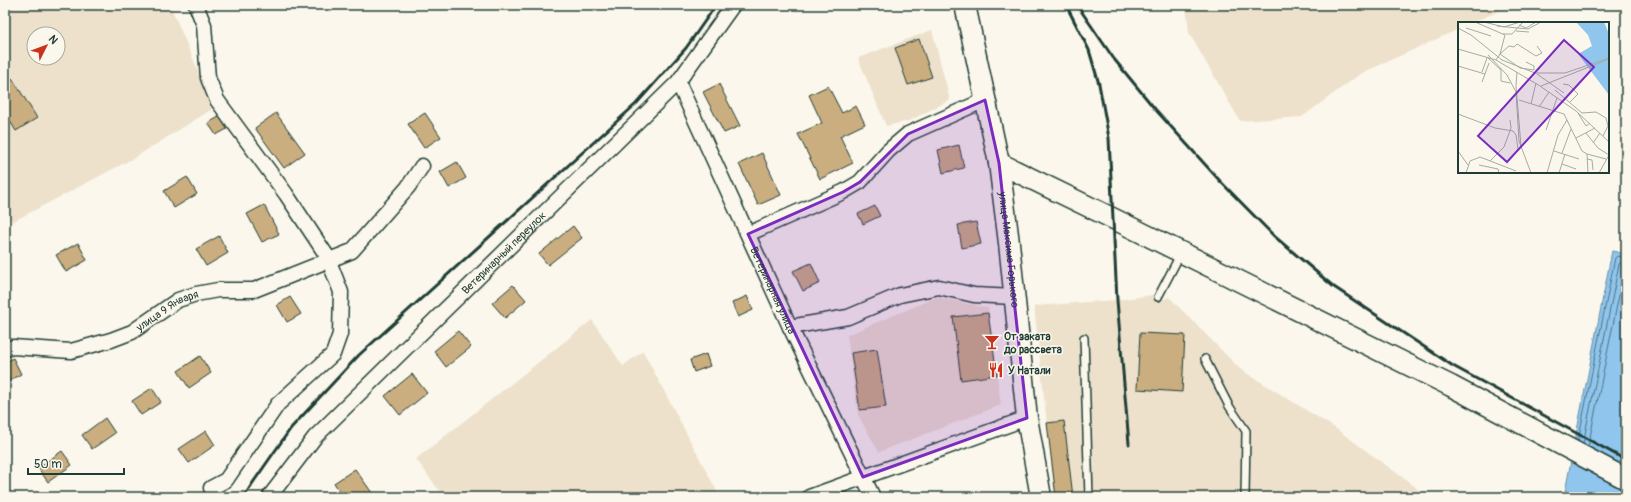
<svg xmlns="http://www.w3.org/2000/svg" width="1631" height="502" font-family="Pangolin,sans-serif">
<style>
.built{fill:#ede1cc;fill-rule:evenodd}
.water{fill:#90c5ee;stroke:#638fa4}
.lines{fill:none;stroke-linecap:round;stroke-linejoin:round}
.shore{stroke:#4c737e;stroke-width:1}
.building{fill:#cbae80;stroke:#1f3d34}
.lane-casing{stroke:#1f3d34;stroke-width:10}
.street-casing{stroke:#1f3d34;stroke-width:17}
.secondary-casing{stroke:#1f3d34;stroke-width:23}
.lane{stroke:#fbf7ec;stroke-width:7}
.street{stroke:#fbf7ec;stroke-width:14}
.secondary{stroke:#fbf7ec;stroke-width:20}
.rail{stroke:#1f3d34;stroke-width:3}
.marked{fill:#7b2cbf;fill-opacity:0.2;stroke:#7b2cbf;stroke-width:3;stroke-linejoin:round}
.labels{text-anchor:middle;stroke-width:3;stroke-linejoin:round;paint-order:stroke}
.street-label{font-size:11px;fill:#1f3d34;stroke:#fbf7ec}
.poi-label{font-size:11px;font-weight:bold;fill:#1f3d34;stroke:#fbf7ec;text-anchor:start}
.inset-road{fill:none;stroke:#a3ada2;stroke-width:1}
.view{fill:#7b2cbf;fill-opacity:0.15;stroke:#7b2cbf;stroke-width:2}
.inset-edge{fill:none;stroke:#1f3d34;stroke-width:2}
</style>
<rect width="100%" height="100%" fill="#fbf7ec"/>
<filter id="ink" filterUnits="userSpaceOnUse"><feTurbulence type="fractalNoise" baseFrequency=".025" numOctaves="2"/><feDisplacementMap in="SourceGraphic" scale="8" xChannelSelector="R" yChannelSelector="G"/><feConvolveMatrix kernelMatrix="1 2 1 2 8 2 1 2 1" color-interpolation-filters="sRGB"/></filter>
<g filter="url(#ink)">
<path class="built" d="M5,5H170L214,108L134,158L12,222L5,209ZM34,34H58V58H34Z
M1186,5H1512L1472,23H1459V29L1360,74L1302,117L1240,121L1189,33Z
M932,30L950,100L909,121L886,126L858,58Z
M1152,295L1164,299L1169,297L1240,369L1335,428L1413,485L1426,497H1055L1034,306L1117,300Z
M937,297L988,308L1001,405L879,452L858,415L847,335Z
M592,320L623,366L643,351L720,497H444L416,459Z"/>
<path class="water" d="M1612,251L1626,254V497H1564Z"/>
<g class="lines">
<path class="shore" d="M1578,441L1615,258L1617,256L1626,258
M1583,444L1619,264L1620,263H1626
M1588,447L1624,271L1626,269"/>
</g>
<path class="building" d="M919,39L932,77L908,85L895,48Z
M12,78L37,118L16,131L5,113V83Z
M719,84L740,126L724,133L703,92Z
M828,86L842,113L856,106L865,124L840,136L853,163L820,179L798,134L822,123L809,95Z
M276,113L305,153L284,168L255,128Z
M425,113L441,137L424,148L408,124Z
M219,117L227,129L216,135L208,123Z
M959,145L964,168L943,173L938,150Z
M762,153L781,195L758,205L739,164Z
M457,162L466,178L449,188L440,172Z
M187,177L197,194L174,208L164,191Z
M264,205L279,234L262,242L247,214Z
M875,206L880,216L863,224L858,214Z
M976,222L981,244L962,248L958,225Z
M573,226L582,238L548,265L539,254Z
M219,236L228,253L206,266L196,249Z
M78,243L87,260L66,272L56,255Z
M811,263L820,283L803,291L793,271Z
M513,285L526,300L505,318L492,303Z
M747,296L753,310L738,317L732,303Z
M290,297L301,314L287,322L277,305Z
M988,313L997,375L961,380L953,317Z
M458,331L471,347L446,367L434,351Z
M1140,333L1185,335L1182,392L1137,389Z
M877,349L886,407L860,410L851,353Z
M706,354L710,366L694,372L690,360Z
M200,356L211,373L189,388L178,371Z
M13,358L21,374L5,383V363Z
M412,374L427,393L400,415L385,396Z
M152,388L161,402L141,415L132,401Z
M105,418L115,433L92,449L82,435Z
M1064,421L1073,497H1056L1047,423Z
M206,431L215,445L189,463L179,449Z
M62,451L72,465L48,482L38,468Z
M355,469L375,497H344L334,483Z"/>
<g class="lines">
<g class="lane-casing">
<path id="lane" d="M1158,297L1181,253
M1084,338L1089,497
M1205,359L1229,406L1246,431L1245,497"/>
</g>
<g class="street-casing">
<g id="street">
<path d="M196,5L204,25L208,78L217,100L286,194L327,256L341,292L340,334L333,354L278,404L226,480L211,488"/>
<path id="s1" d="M678,82L790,327L873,497"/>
<path d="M748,234L843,192L860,182L888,151L908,134L985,100"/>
<path d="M790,327L848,317L900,295L939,287L974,295L1014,297"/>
<path id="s2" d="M5,349L13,347L71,351L111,340L132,332L178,300L196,294L218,290H254L352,251L408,187L422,166"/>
<path id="s3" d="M270,496L315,437L678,82L733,5"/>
<path d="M809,497L1027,418"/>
</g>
</g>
<g class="secondary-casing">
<g id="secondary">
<path id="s4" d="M965,5L999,163L1009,243L1027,418L1041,497"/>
<path d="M999,163L1112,218L1451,386L1626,479"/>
</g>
</g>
<use href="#lane" class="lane"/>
<use href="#street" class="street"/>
<use href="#secondary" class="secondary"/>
<path class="rail" d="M1066,5L1089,50L1099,84L1109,138L1117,300L1129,444
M1077,5L1114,59L1155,109L1220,181L1274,236L1334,287L1453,366L1626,460
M244,497L252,484L291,428L359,355L636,104L686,48L716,5"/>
</g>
</g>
<path class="marked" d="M985,100L999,163L1027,418L863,477L748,234L843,192L860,182L908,134Z"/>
<defs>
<g id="bar-bare" transform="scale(1.2)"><path d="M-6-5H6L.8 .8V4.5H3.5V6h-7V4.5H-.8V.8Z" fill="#c8321e" stroke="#fbf7ec" stroke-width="2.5" paint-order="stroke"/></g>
<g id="restaurant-bare" transform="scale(1.2)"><path d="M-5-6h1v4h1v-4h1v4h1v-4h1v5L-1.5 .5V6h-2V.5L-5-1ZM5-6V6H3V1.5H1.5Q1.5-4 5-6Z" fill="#c8321e" stroke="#fbf7ec" stroke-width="2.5" paint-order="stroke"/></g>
</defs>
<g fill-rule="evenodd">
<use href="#bar-bare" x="992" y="342"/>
<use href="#restaurant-bare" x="996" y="370"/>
</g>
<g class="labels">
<g class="street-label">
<text dy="4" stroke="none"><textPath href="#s4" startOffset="249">улица Максима Горького</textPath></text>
<text dy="4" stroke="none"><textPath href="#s3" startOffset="338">Ветеринарный переулок</textPath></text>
<text dy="4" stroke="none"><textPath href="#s1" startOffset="229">Ветеринарная улица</textPath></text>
<text dy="4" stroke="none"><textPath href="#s2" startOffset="172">улица 9 Января</textPath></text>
</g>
<g class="poi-label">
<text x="1004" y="340">От заката<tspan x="1004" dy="13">до рассвета</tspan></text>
<text x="1008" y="374">У Натали</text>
</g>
</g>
<g transform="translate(1458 22)">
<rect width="151" height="151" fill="#fbf7ec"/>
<path d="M118,0H146L151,12V73L120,32L134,24L130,13Z" fill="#90c5ee"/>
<path class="inset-road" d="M17,0L47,13L42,32L38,38M26,0L46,5L62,0M61,3L68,6L78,0M39,4L70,7L83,0M0,6L13,13L44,38L77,51H107L151,36M8,6L33,14M58,9L71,10M45,12H54L65,0M0,27L38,38L82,64L118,89L151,120M30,33L49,53L58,70L61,119L73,151M29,35L43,48V59L52,61M68,40L76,44V48L62,46L42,32L51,24L56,25L59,22L78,34L84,31L79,24M0,44L27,52M24,50L29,36M59,50L58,64L63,124M79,52L106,71M24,60L31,41M105,62L111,63L120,72L112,80M83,64L151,37M97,68L124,91L138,90L148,96L150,104L145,114M61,78L106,92L124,129L129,132L130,151M73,82L78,61M81,85L91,70M120,91L128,104L132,101M0,92L37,106L55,109L58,113L60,127M88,108L99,76M128,111L140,126L151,133M118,116L137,106M135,121L142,111M0,129L10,143M96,129L121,137M104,131L113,107M129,132L148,137M129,137L134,138L135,148M32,139L46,125L53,106L52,98M104,142L118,147M21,143L40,147L41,151M8,151L12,139L22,135L58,149M89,151L100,113L109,98M101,151L107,132M141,151L151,133"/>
<path class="view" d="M106,18L136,45L49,140L20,114Z"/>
<rect width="151" height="151" class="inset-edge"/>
</g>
<rect width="1631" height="502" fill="none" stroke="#fbf7ec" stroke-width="20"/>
<rect x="10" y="10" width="1611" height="482" fill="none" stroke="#1f3d34" stroke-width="1.5" filter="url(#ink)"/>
<g transform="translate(46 46) rotate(48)"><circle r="19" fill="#fbf7ec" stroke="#a3ada2"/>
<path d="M0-3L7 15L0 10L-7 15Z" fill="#c8321e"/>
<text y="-6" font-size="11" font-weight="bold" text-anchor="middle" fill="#1f3d34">N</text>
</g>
<path d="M28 468v6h96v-6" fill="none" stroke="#1f3d34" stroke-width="2"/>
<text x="34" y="468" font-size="12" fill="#1f3d34" stroke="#fbf7ec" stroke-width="3" paint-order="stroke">50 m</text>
</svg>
